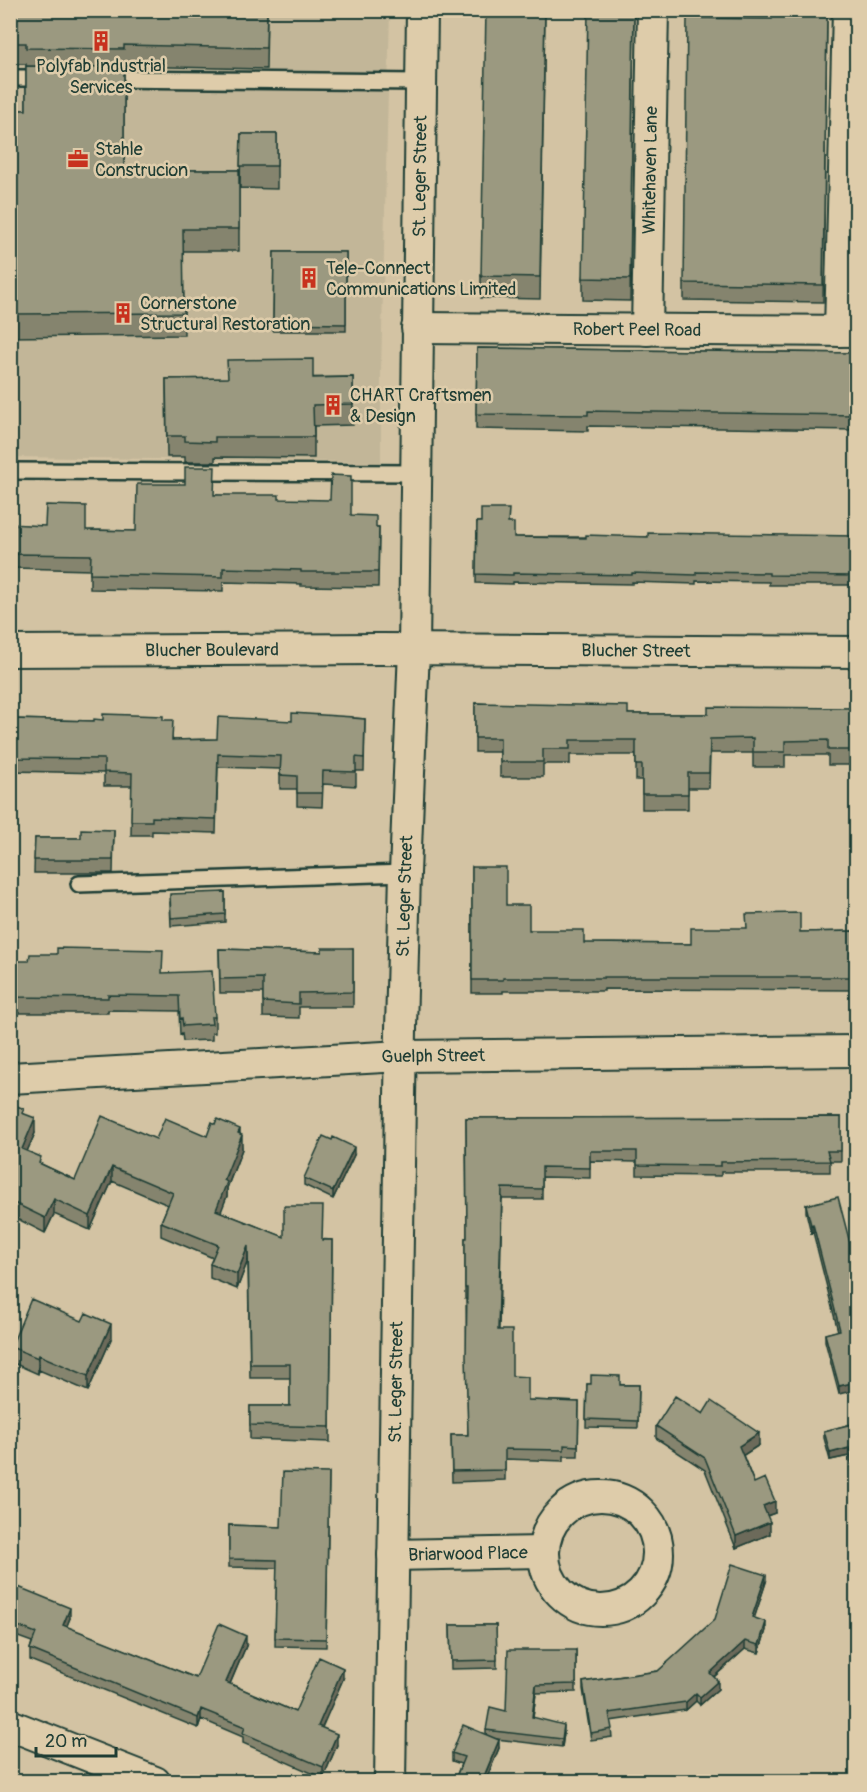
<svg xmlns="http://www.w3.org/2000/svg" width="867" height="1792" font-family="Pangolin,sans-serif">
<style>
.built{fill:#c2b698}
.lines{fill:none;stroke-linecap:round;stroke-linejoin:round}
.service-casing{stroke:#1f3d34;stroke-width:20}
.minor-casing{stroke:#1f3d34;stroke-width:34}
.service{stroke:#deccaa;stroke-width:15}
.minor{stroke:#deccaa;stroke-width:30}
.wall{fill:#85846e;stroke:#1f3d34;stroke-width:1.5}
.shaded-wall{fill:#6c6b5a;stroke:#1f3d34;stroke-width:1.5}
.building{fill:#9b9980;stroke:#1f3d34;stroke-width:1.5}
.labels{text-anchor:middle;stroke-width:5;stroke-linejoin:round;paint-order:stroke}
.poi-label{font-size:18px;fill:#1f3d34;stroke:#deccaa;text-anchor:start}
.street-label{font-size:18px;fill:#1f3d34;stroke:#deccaa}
</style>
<rect width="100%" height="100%" fill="#d3c3a3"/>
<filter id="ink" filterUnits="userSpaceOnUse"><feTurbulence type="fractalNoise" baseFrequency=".0167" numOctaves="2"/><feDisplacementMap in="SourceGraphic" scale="12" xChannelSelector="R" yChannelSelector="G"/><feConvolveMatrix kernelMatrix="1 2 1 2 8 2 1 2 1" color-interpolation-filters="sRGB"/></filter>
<g filter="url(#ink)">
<path class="built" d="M11,11H390L381,371V462L11,457Z"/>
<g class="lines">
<g class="service-casing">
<path id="service" d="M10,78H46
M103,79L420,82
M10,471L415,473
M79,884L405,873"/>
</g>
<g class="minor-casing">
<g id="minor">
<path id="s1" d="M417,328L856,331"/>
<path id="s2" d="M647,330L653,10"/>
<path d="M840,331L848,10"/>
<path id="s3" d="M10,651L380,649L856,652"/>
<path id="s4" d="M10,1078L401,1056L856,1051"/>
<circle cx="601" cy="1553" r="57"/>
<path id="s5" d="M393,1555L543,1552"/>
<path d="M10,1725L155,1782"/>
<path id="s6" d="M390,1782L401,1029L405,873L414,649L422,10"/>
</g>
</g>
<use href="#service" class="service"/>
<use href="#minor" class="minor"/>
</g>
<path class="wall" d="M10,10H267L266,69L124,66V170H239V251H183L184,335L10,337V110H26V64H10Z
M545,10L540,299L481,298V276Z
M634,11L630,301L583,300V278Z
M827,16L823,302L684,300V283Z
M241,134H277V189L240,188Z
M274,252H346V331H273Z
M477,348L856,353V430L588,426V431L476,429Z
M353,377V425L314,426V458L215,457V462H185V457H167L166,379Z
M215,495L279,499L351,515L376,527H379L378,587L301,586V584L223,582V591L90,589V570L15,568L14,574L10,573V524L86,530L136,531Z
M477,522L509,523L514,537H856V585H769V582L696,581V584L632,582V584L513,582V584L476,583Z
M475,703L628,714H708L856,708V765H828V755H785V767H753V753H710L709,788H688V809H642V780H636V755H570V764H543V777H500V752H475Z
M353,718L365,719L364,771H356V786L323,784L322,807L297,806V789H280V769L218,767L216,833L152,831V835H131L132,786H104V773L10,771V719L94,721L163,720L173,740L217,739L292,721Z
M114,830L113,873H34L35,838H81Z
M472,867L529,930L584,943L691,944L800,932L856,931V990L604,989V991H503V993H472Z
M225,892V922L171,926L170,902Z
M353,948V1007H299V1018L263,1017V993H220L219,949L322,952Z
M10,961L162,973L215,1017V1033H212V1040L183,1041L182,1034L180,1035L179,1011L108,1010V1013H10Z
M10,1103L24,1114L35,1133L27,1151L41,1164L75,1180L156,1139L240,1134L242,1149L227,1188V1196L220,1212L284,1237L332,1240L330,1442L250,1439V1406H290V1378H250L248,1260L237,1289L210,1278V1264L213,1258L161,1236V1222L168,1205L112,1181L90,1230L54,1214L45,1233L10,1215Z
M841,1117V1161H830V1172H721V1176L637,1175V1162L590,1161V1178L542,1177V1199H502L499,1330L512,1376L528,1400L579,1402L578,1456H564V1461L505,1459V1480L452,1482L451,1435H468L466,1299H465V1238H467L466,1118Z
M354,1155L333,1199L304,1185V1178Z
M806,1205L851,1247L839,1394L825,1341V1334L838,1331L813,1232L811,1233L806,1212Z
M111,1339L88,1391L39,1370L38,1374L11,1362V1347Z
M587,1384L639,1385L638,1428L586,1427Z
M703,1414L759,1445L743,1455L754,1483L775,1513L767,1516L770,1534L736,1548L705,1470L656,1438V1426Z
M856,1423V1485L849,1456L830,1460L824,1438V1431Z
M329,1473L326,1647L275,1646L277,1568L229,1567V1525L281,1527Z
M766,1582L754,1618L766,1630L759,1653L745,1649L714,1677L718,1689L700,1705L696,1701L686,1710L610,1721L612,1737L591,1740L583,1689V1682L658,1671Z
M11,1584L70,1618L66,1627L196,1678L246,1646L230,1684L295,1712L343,1679L321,1728L337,1745L323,1778L243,1743V1737L201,1719L198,1728L30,1660V1649L32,1642L10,1634Z
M450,1625H496L497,1668L451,1669Z
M576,1650V1692L536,1693L533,1718L564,1733L562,1747L496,1739L499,1748L485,1782H454L461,1764L452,1761V1753L486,1735V1730Z"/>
<path class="shaded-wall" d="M35,1118V1133L22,1163V1149Z
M240,1129V1141L242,1135V1149L227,1188V1196L216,1225V1210Z
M354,1147V1155L333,1199V1191Z
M112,1167V1181L90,1230V1216Z
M54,1199V1214L45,1233V1218Z
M813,1224V1232L811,1233V1225Z
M248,1246V1260L237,1289V1274Z
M111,1324V1339L88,1391V1376Z
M39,1355V1370L38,1374V1358Z
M856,1382V1390L839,1394V1386Z
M759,1433V1445L739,1458V1446Z
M849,1448V1456L830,1460V1453Z
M775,1501V1513L763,1517V1506Z
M770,1522V1534L736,1548V1536Z
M766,1575V1582L752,1625V1617Z
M70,1608V1618L63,1636V1625Z
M766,1622V1630L759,1653V1645Z
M246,1636V1646L226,1693V1682Z
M745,1641V1649L710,1680V1673Z
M343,1668V1679L318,1737V1726Z
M718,1681V1689L700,1705V1697Z
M536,1685V1693L532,1725V1717Z
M696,1693V1701L686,1710V1702Z
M201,1709V1719L198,1728V1718Z
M564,1725V1733L562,1747V1739Z
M337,1734V1745L323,1778V1767Z
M499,1740V1748L485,1782H482Z"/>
<path class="building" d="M10,10H267L266,48L124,45V49L26,48V43H10Z
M486,10H545L540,277L481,276Z
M588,10L634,11L630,279L583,278Z
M772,15L827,16L823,285L684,283L687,18L772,19Z
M26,66L124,67V170H239V229H183L184,313L10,314V110H26Z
M241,134H277V166H240Z
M274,252H346V324L273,323Z
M477,348L856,353V415L588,411V415L476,414Z
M313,359V378L353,377V404L313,405L314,437H215V442L185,441V436H167L166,379L228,378L227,360Z
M185,467H215L214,495H279V499L330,500L331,475L351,476V515L376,516V527H379L378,572H301V570L223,568V577L90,574L91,555L15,554L14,559H10V524L45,526L46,505L86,506V530L136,531L137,484H185Z
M481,509H509L508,523H514V537L586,538V535L648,537V533L856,536V576L769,575V573L696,572V575L632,573V575L513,573V575L476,574L477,522H481Z
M475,703L628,706V714H708V707L856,708V750H828V740L785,741V752H753V738L710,739L709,773H688V794H642V765H636V740H570V749H543V762H500V738H475Z
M292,713L353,717V718L365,719L364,758L356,757V772L323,771L322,793H297V776L280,775L281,756L218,754L216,819L152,817V821H131L132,773L104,772V759L10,758V719L94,721V719L103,720V714L163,716V720H173L172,740L217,739L218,717L292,721Z
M81,829L114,830L113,860H34L35,838H81Z
M472,867H506V905H529V930H584V943L691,944V928H747L746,914L800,913V932L856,931V977H604V978H503V980H472Z
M225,892V914L171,918L170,894Z
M57,948L163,950L162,973L212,971L215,1017H211L212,1024L183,1026L182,1018L180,1019L179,996L108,995V998L10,997V961H29L30,954H57Z
M322,948H353V992L299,993V1004L263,1002V978L220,979L219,949L322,952Z
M10,1103L24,1109L22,1113L35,1118L22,1149L41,1157L39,1163L75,1180L102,1116L156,1139L165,1118L207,1136L212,1122L215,1124L217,1119L240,1129L238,1133L242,1135L224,1180L227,1182L216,1210L284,1237V1206H323L322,1240H332L330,1427L250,1425V1406H290V1364H250L248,1246L237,1274L210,1264L218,1245L161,1222L173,1193L112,1167L90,1216L54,1199L45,1218L10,1201Z
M841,1117V1151H827L830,1161L721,1162V1166L637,1165V1151H590V1168L542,1167V1189L502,1188L498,1330H512V1376L528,1377V1400L579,1402L578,1446L564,1445V1450L505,1449V1470L452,1471L451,1435H468L466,1356L467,1288H465V1238H467L466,1118Z
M323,1136L332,1140L333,1137L354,1147L333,1191L304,1178Z
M838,1197L851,1247L852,1246L856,1263V1382L839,1386L825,1334L840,1330L813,1224L811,1225L806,1205Z
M31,1299L82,1321L86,1313L111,1324L88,1376L39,1355L38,1358L11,1347Z
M591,1375L620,1376V1385H639L638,1421L586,1419L587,1384H591Z
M675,1396L703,1414L711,1401L759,1433L739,1446L754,1483L765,1478L775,1501L763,1506L770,1522L736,1536L705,1458L656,1426Z
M856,1423V1478L849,1448L830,1453L824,1431Z
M283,1472L329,1473L326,1639L275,1638L277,1560L229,1559V1525L281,1527Z
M732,1564L766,1575L752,1617L766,1622L759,1645L745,1641L710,1673L718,1681L700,1697L696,1693L686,1702L609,1713L612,1729L591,1733L583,1682L658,1671L715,1619Z
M11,1584L70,1608L63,1625L196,1678L219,1624L246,1636L226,1682L295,1712L319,1657L343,1668L318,1726L337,1734L323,1767L243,1733L245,1727L201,1709L198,1718L30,1649L36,1633L10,1623Z
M450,1625H496L497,1660L451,1661Z
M508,1650H576V1684L536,1685L532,1717L564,1725L562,1739L486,1730L490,1707L506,1711Z
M463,1725L499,1740L482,1781L483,1782H454L464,1757L452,1753Z"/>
</g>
<defs>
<g id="building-bare" transform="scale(1.62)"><path d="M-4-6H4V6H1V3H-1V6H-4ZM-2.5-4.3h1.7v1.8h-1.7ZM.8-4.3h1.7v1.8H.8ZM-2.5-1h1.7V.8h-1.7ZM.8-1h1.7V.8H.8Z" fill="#c8321e" stroke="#deccaa" stroke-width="2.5" paint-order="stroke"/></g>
<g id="office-bare" transform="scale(1.62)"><path d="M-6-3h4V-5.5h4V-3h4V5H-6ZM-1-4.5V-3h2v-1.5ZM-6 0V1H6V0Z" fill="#c8321e" stroke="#deccaa" stroke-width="2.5" paint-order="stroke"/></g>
</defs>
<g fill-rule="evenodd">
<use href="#building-bare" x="101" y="41"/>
<use href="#office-bare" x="78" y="159"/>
<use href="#building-bare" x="309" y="278"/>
<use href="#building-bare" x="123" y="313"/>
<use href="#building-bare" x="333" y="405"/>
</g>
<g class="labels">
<g class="poi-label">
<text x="101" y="72" text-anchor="middle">Polyfab Industrial<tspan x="101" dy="21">Services</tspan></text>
<text x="95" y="155">Stahle<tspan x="95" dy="21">Construcion</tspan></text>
<text x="326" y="274">Tele-Connect<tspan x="326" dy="21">Communications Limited</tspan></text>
<text x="140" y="309">Cornerstone<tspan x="140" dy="21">Structural Restoration</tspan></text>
<text x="350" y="401">CHART Craftsmen<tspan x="350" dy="21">&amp; Design</tspan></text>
</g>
<g class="street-label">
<text dy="6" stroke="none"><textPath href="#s2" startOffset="160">Whitehaven Lane</textPath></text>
<text dy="6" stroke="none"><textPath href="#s6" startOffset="1606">St. Leger Street</textPath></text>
<text dy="6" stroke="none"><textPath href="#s1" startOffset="220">Robert Peel Road</textPath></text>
<text dy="6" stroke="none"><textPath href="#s3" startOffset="202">Blucher Boulevard</textPath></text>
<text dy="6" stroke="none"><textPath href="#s3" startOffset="626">Blucher Street</textPath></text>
<text dy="6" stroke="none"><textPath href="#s6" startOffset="886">St. Leger Street</textPath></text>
<text dy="6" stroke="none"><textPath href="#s4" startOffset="424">Guelph Street</textPath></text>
<text dy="6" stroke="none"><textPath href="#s6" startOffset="400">St. Leger Street</textPath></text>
<text dy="6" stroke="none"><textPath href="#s5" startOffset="75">Briarwood Place</textPath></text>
</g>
</g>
<rect width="867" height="1792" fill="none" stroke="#deccaa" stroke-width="36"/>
<rect x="18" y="18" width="831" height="1756" fill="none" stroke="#1f3d34" stroke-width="2" filter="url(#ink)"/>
<path d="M36 1747v9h80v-9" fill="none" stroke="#1f3d34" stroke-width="3"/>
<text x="45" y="1747" font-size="18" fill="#1f3d34" stroke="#deccaa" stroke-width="4.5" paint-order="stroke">20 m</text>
</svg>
